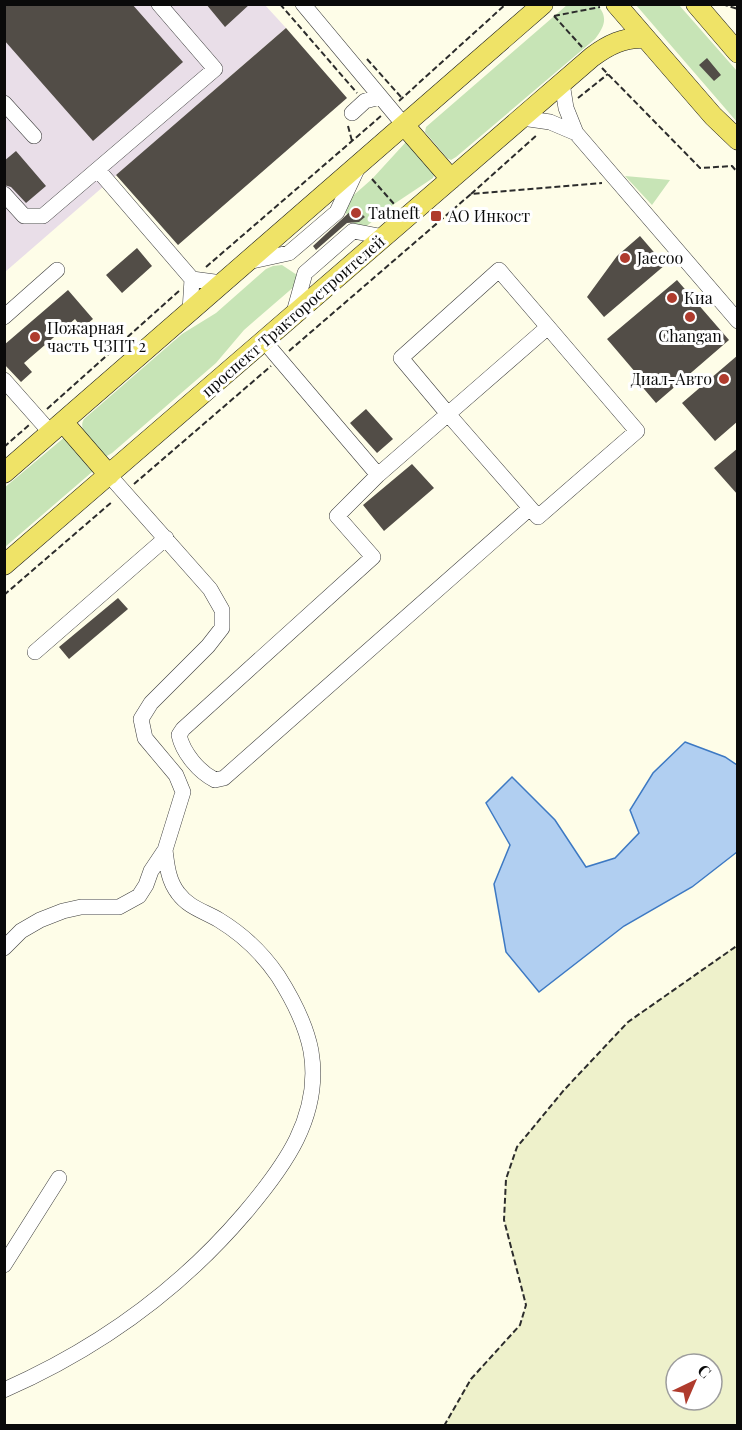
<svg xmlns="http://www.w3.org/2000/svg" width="742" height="1430" font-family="'Playfair Display',serif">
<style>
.industrial{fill:#e9dee8}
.farmland{fill:#eef1cb;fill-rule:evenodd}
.green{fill:#c7e4b6}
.water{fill:#b1cff1;stroke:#3d79c3;stroke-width:1.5}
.building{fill:#524d47}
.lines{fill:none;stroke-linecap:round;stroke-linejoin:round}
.minor-casing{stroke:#3d3d3d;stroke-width:16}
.major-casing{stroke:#1b1b1b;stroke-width:21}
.path{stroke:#2c2c2c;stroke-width:2;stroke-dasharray:6 3;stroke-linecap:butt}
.minor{stroke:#fff;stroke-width:15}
.major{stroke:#efe367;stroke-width:20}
.poi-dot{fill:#af3b2d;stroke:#fff;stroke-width:2}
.labels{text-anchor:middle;stroke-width:6;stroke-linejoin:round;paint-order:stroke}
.poi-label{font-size:16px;fill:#0a0a0a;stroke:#fff;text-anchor:start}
.street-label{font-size:16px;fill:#0a0a0a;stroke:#fff}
</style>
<rect width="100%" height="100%" fill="#fefde8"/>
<path class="industrial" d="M5,5H265L286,28L5,272Z"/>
<path class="farmland" d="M737,945V1425H444L471,1379L520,1325L526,1305L504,1220L506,1179L517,1147L564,1090L628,1022ZM676,1364H712V1400H676Z"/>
<path class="green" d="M567,5H597C609,17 604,27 595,39L456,157L451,160L447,158L425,132L426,127Z
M636,5H679L737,71V122Z
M408,142L435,172L433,178L394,204L363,229L356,228L346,213L345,206L347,201L372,179L405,143Z
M625,176L670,180L652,205Z
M282,265L297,275L296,285L244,330L216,363L112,453L105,457C97,447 76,432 84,419L182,334L216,313L266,269L273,266Z
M66,436L94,468L92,472L5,547L4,488Z"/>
<path class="water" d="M685,742L725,757L737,765V852L692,887L624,926L539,992L506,952L494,884L510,845L486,803L512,777L555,820L586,867L615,858L639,833L630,810L653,773Z"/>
<path class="building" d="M4,4H132L183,62L93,141L4,40Z
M206,4H250L225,27Z
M286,28L347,98L178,245L116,175Z
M707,58L721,75L714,81L699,65Z
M16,151L46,186L26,203L11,187L4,185V161Z
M355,207L365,217L359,222L347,223L316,250L313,246Z
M640,236L665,265L604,317L587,297L617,256Z
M137,248L152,266L122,293L106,275Z
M677,280L729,340L656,403L633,376L636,373L607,339Z
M68,290L93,319L82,328L75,319L24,363L32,372L21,382L4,364V345Z
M738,355V421L715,441L682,403Z
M366,409L393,439L377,453L350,423Z
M738,448V495L714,468Z
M412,464L434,488L384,531L363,505Z
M118,598L128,609L69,659L59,647Z"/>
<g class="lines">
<g class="minor-casing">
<path id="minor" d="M303,4L404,125
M562,83L566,108L576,133L738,321
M4,103L34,136
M352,113L365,101L380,97
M522,118L550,122L576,133
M98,170L192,279L222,283
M4,194L24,216H43L215,69L159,4
M247,262L289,253L337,212L358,167
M190,311L192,279
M293,316L305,273L353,231L384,237
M4,317L57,270
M548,327L637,431L538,517L448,414Z
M264,341L378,475L448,414L401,358L499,270L548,327
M4,380L51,433
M378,475L337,516L373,557L183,729L179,735C183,753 199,772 215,780L224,778L530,508
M35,652L166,538
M4,948L21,931L40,920L63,911L81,907H119L139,896L146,885L151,871L165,850L183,792L176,775L145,738L141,719L151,703L208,646L222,628V610L210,589L109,475
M4,1265L59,1178
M4,1390C97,1349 179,1290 244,1214C284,1167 322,1116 311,1051C306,1025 292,998 278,976C263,954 242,934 219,920C204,911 189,908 178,893C168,880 167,865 165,850"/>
</g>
<g class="major-casing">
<path id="major" d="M616,4L713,116L738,140
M696,4L738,53
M404,125L451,179
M63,422L109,475
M4,473L543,4
M4,565L592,57C608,45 624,37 644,38"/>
</g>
<path class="path" d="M280,4L357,93
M722,4L738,9
M554,16L600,7
M554,16L582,47
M367,59L401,97
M602,68L700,168L732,166L738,173
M578,98L608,74
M399,101L506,4
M348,126L352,141
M372,179L394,204
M471,194L538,134
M206,267L381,116
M289,351L471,194L602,183
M47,409L179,291
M4,447L29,425
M134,484L271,366
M4,595L113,501
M444,1426L471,1379L520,1325L526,1305L504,1220L506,1179L517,1147L564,1090L628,1022L738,945"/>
<use href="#minor" class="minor"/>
<use href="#major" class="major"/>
</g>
<g class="poi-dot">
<circle cx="356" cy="213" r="6"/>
<rect x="430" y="210" width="12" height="12" rx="3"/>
<circle cx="625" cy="258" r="6"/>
<circle cx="672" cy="298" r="6"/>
<circle cx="690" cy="317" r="6"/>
<circle cx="35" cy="337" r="6"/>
<circle cx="724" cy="379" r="6"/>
</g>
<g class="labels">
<g class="poi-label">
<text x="368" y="219">Tatneft</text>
<text x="448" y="222">АО Инкост</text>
<text x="637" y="264">Jaecoo</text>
<text x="684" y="304">Киа</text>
<text x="47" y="334">Пожарная<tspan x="47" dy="18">часть ЧЗПТ 2</tspan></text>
<text x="690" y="342" text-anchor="middle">Changan</text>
<text x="712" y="385" text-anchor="end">Диал-Авто</text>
</g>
<g class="street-label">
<text transform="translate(293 316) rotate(-41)" y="6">проспект Тракторостроителей</text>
</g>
</g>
<rect width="742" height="1430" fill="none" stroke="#0a0a0a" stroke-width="12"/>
<g transform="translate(694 1382) rotate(44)"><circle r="28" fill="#ffffff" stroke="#9d9d9d" stroke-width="1.5"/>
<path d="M0-4.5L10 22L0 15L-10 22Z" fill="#af3b2d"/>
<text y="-9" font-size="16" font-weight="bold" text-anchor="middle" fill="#0a0a0a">С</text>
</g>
</svg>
